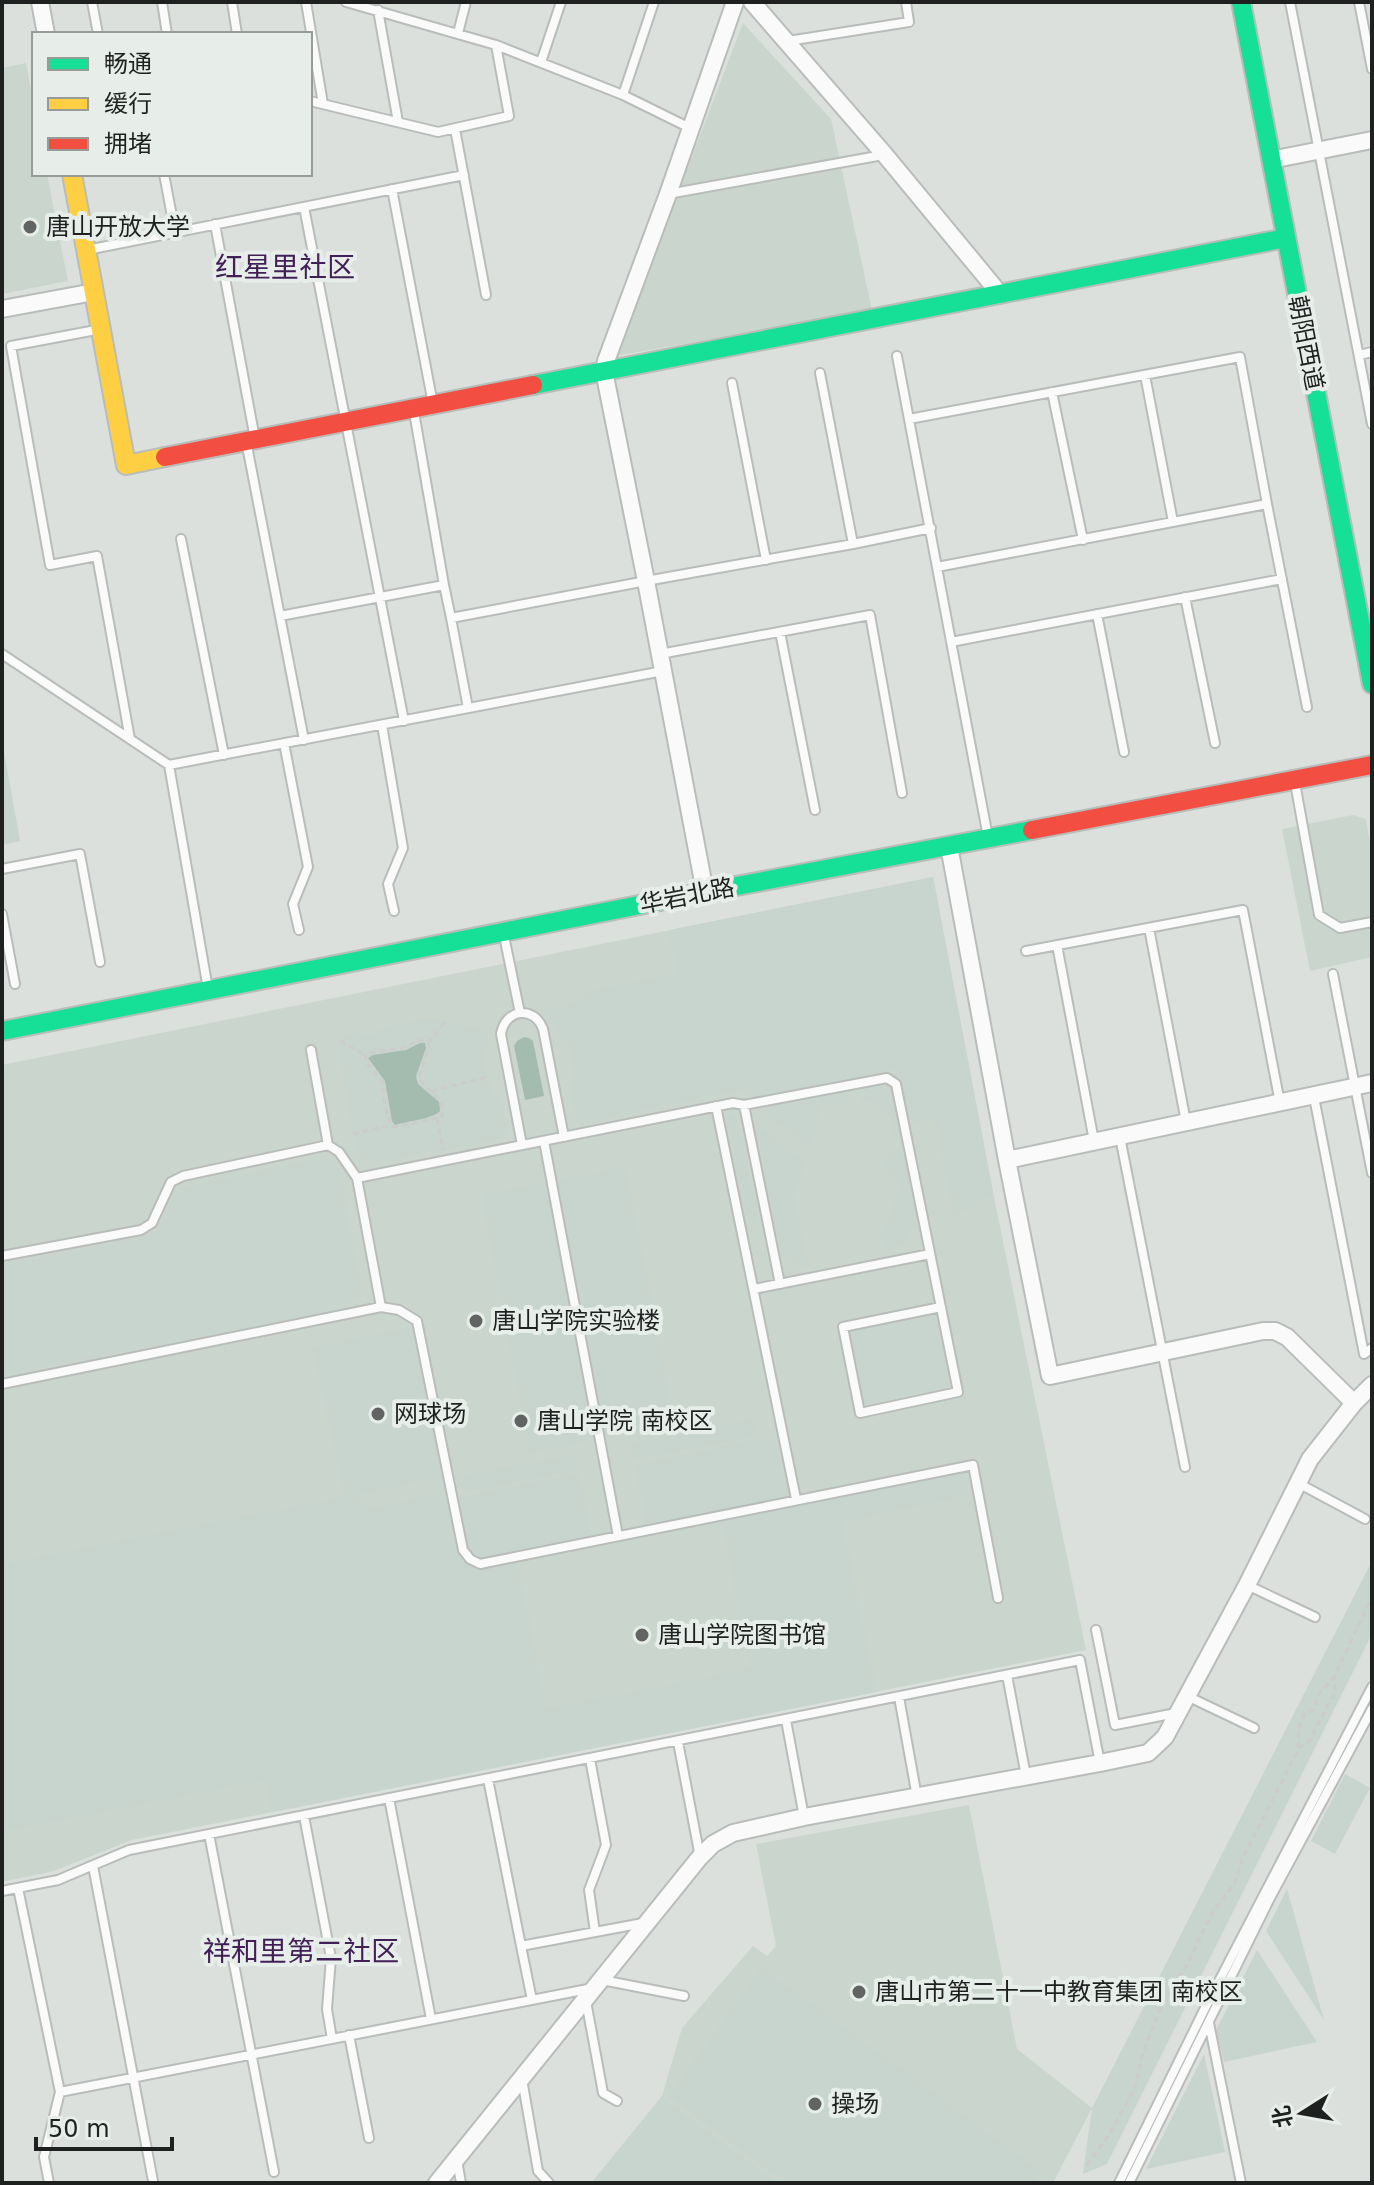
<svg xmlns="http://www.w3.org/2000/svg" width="1374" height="2185" font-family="'DejaVu Sans','Noto Sans SC',sans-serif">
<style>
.built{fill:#cad5ce}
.green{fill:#c8d5ce}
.water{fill:#a4bcaf}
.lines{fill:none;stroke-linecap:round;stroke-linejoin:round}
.lane-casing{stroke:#b9bdba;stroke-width:12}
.street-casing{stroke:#b9bdba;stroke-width:20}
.fast-casing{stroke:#b9bdba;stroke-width:22}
.slow-casing{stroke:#b9bdba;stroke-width:22}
.jam-casing{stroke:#b9bdba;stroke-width:22}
.path{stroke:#cbcccb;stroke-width:3;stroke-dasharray:6 4;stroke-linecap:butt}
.lane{stroke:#fafafa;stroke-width:8}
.street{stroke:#fafafa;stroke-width:16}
.fast{stroke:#16e098;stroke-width:18}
.slow{stroke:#ffcf43;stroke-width:18}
.jam{stroke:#f24e42;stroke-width:18}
.poi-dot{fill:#616462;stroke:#e7eeea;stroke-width:3}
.labels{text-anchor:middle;stroke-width:8;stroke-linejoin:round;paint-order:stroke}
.poi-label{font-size:24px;fill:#1f2120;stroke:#e7eeea;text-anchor:start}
.street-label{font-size:24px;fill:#1f2120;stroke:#e7eeea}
.quarter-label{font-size:28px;fill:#422057;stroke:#e7eeea}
</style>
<rect width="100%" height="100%" fill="#dbe0dd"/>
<path class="built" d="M743,23L831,119L872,310L616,356Z
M26,63L34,106V174H47L68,281L2,294V68Z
M1353,815L1366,819L1372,856V957L1310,971L1282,829Z
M933,877L993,1192L1086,1650L132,1840L54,1871L2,1882V1065Z
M969,1805L1017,2049L1092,2108L1053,2183H779L662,2096L682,2028L753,1946L767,1956L776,1946L756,1844Z"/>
<path class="green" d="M2,740L20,841L2,845Z
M933,877L993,1192L953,1218L935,1119L915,1123L909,1120L898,1068L757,1097L747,1089L577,1124L569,1086L574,1075L568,1043L546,1019L544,1014L546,1010L579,1003L588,991L677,973L669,930Z
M422,1019C439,1019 446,1022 462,1025C471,1028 479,1027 488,1032L485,1061L488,1077L492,1092L502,1101L507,1133L504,1138L376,1162L365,1159L358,1153L355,1146L337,1044L353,1033L371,1036L380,1029Z
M879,1083L891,1091L900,1135L899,1139H891L892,1119L874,1100L861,1102C858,1098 857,1093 859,1088Z
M843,1091L846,1095L848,1102L821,1107L811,1147L764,1113L762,1110L765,1106Z
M734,1114L738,1116L758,1221L749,1223L728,1119L730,1115Z
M757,1127L805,1163L795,1195L809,1268L797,1266L781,1253Z
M903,1146L917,1215C916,1232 902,1248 886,1252L880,1241L881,1232L901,1186L879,1160L887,1161L891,1149Z
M317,1159L331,1161L340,1172L362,1296L331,1311L4,1374L2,1362V1266L152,1235L161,1229L170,1204L180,1189Z
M626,1167L675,1425L530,1453L481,1195Z
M935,1315L950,1387L864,1404L849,1332Z
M411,1327L442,1477L360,1494L363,1510L451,1491L453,1499L579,1474L593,1541L517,1557L547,1709L751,1668L720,1516L647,1530L635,1465L760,1439L775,1441L787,1501L964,1467L969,1495L843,1522L877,1692L272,1812L265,1780L2,1832V1564L344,1497L313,1348Z
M754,1419L757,1436L638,1459L632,1457L630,1448L634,1443Z
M572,1455C576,1459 577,1465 575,1470L465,1492L462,1476Z
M1372,1561V1634L1107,2164L1083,2174L1092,2108Z
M1345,1774L1370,1788L1335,1854L1311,1841Z
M1287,1889L1324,2020L1266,1931Z
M1257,1950L1317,2042L1224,2062L1216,2030Z
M761,1967L1041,2172L1034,2183H787L668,2096Z
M1204,2054L1225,2152L1146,2169Z
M662,2096L779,2183H591Z"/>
<path class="water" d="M524,1037L529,1038L533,1041L544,1096L525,1100L514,1046L517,1041Z
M420,1043H425L426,1048L416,1076L418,1084L439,1102L440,1111C432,1119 408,1121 395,1125L392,1121L385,1081L368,1058L373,1055L406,1050Z"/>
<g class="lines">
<g class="lane-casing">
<path id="lane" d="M92,2L98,34
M162,2L167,34
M232,2L237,34
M306,2L323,104
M346,2L496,45L623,95L690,128
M1290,2L1372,424
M1359,2L1372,69
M378,10L398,122
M458,33L466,2
M788,41L909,22L906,2
M541,62L561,2
M623,95L654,2
M310,101L438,132L509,116L496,45
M455,129L486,295
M164,174L175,232
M392,189L433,404
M668,194L883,155
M304,207L404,721
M215,224L255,439
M87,250L464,175
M96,330L11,346L50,565L97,556L130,739
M1359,355L1372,352
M897,356L988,837
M820,373L853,544
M1145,375L1173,522
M732,383L766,560
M1052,392L1083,540
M909,419L1240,357L1267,504
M247,446L304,740
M181,539L224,755
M937,567L1267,504L1307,707
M444,585L451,618L646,581L853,544L931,528
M1185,597L1215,743
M1097,614L1124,752
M280,616L444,585L414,412
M451,618L468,708
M780,632L815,810
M951,642L1282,579
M2,654L169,765L663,671
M660,654L870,615L902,793
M382,725L403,848L388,884L394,911
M284,743L308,867L293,904L299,930
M169,765L208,989
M1295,783L1319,915L1340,928L1372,922
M2,869L80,854L100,962
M2,914L15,984
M1149,928L1186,1122
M504,936L520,1013
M1057,945L1094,1141
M1026,951L1243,910L1280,1103
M1333,974L1372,1173
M311,1050L328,1145L339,1152L357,1178L733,1103L744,1105L887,1078L896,1084L958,1392L860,1413L843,1327L941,1307
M1314,1097L1364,1354L1372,1348
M744,1105L780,1284
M716,1106L796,1499
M1120,1137L1185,1467
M544,1141L618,1536
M522,1145L501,1034C505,1009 534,1005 543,1029L564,1137
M357,1178L381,1307
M2,1256L141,1230L152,1223L171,1182L183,1176L328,1145
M754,1289L930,1254
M2,1384L381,1307L399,1310L417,1321L463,1550L470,1559L480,1564L973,1465L998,1598
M1298,1483L1365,1519
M1247,1585L1315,1617
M1096,1630L1115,1725L1176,1713
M1007,1675L1026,1776
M1187,1696L1254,1728
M899,1697L917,1797
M786,1720L804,1817
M678,1742L700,1857
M590,1759L606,1845L589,1890L595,1932
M488,1779L521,1946L643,1923
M389,1798L431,2019
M304,1816L331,1958L327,2009L332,2039
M209,1834L274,2172
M93,1866L153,2181
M18,1888L60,2092L44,2157L49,2183
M2,1891L58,1880L129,1850L1080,1660L1100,1763
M521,1946L532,2000
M602,1980L684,1996
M586,2001L603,2093L617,2101
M1209,2023L1241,2183
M349,2035L369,2138
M522,2079L538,2171L549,2183
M60,2092L593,1988
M457,2160L461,2183
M1119,2183L1205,2008L1372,1687
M1129,2183L1270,1898L1372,1709"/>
</g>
<g class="street-casing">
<path id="street" d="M40,2L46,34
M752,2L885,155L1000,294
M1271,160L1372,140
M2,309L94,292
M949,846L1007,1160L1050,1376L1263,1331H1275L1287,1337L1354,1403
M705,892L646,581L604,371L606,361L668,194L735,2
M1007,1160L1372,1083
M437,2183L700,1857L713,1844L733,1833L804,1817L1100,1763L1148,1753L1165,1737L1247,1585L1310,1459L1354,1403L1372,1385"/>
</g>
<g class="fast-casing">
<path id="fast" d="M1241,2L1372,684
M533,385L1286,238
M2,1031L705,892L1032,830"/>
</g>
<g class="slow-casing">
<path id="slow" d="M72,174L126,465L165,457"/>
</g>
<g class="jam-casing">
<path id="jam" d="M165,457L533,385
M1032,830L1372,765"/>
</g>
<path class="path" d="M1371,793L1372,795
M340,1041L365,1055
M428,1043L447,1020
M432,1092L439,1089L488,1077
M437,1118L395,1127L391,1125L383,1097V1082L367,1063L365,1055L379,1051L403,1048L418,1040L428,1043L429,1047L419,1078C427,1093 446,1097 442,1116L437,1118L443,1150
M353,1134L391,1125
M1299,1748L1298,1730L1305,1713L1313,1710L1319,1694L1334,1677
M1087,2165L1108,2136L1134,2090L1143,2052L1162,2005L1186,1967L1212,1913L1235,1882L1243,1857L1299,1748L1309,1741L1335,1692L1334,1677L1372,1597"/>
<use href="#lane" class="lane"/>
<use href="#street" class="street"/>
<use href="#fast" class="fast"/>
<use href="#slow" class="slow"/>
<use href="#jam" class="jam"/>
</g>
<g class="poi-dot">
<circle cx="30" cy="227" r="8"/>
<circle cx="476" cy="1321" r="8"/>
<circle cx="378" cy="1414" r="8"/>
<circle cx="521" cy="1421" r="8"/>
<circle cx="642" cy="1635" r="8"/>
<circle cx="859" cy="1992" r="8"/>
<circle cx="815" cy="2104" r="8"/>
</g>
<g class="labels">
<g class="poi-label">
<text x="46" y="235">唐山开放大学</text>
<text x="492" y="1329">唐山学院实验楼</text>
<text x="394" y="1422">网球场</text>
<text x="537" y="1429">唐山学院 南校区</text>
<text x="658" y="1643">唐山学院图书馆</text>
<text x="875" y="2000">唐山市第二十一中教育集团 南校区</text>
<text x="831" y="2112">操场</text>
</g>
<g class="street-label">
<text transform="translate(1306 343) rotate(79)" y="8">朝阳西道</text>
<text transform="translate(687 896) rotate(-11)" y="8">华岩北路</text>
</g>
<g class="quarter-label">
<text x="285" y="277">红星里社区</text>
<text x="301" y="1961">祥和里第二社区</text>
</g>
</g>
<rect width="1374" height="2185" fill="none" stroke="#1f2120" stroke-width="8"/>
<rect x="32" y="32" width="280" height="144" fill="#e7eeea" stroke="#979c99" stroke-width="2"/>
<rect x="48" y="58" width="40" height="12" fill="#16e098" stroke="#979c99" stroke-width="2"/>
<text x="104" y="72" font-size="24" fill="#1f2120">畅通</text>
<rect x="48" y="98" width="40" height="12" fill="#ffcf43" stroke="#979c99" stroke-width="2"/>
<text x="104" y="112" font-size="24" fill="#1f2120">缓行</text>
<rect x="48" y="138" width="40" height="12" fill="#f24e42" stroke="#979c99" stroke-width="2"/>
<text x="104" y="152" font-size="24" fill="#1f2120">拥堵</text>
<g transform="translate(1302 2113) rotate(259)" stroke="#e7eeea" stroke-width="6" paint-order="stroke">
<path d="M0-6L14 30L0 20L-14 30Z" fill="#1f2120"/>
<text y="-12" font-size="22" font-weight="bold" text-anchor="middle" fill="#1f2120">北</text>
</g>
<path d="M36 2137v12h136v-12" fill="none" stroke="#1f2120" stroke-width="4"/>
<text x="48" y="2137" font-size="24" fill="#1f2120" stroke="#e7eeea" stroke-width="6" paint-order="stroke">50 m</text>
</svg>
